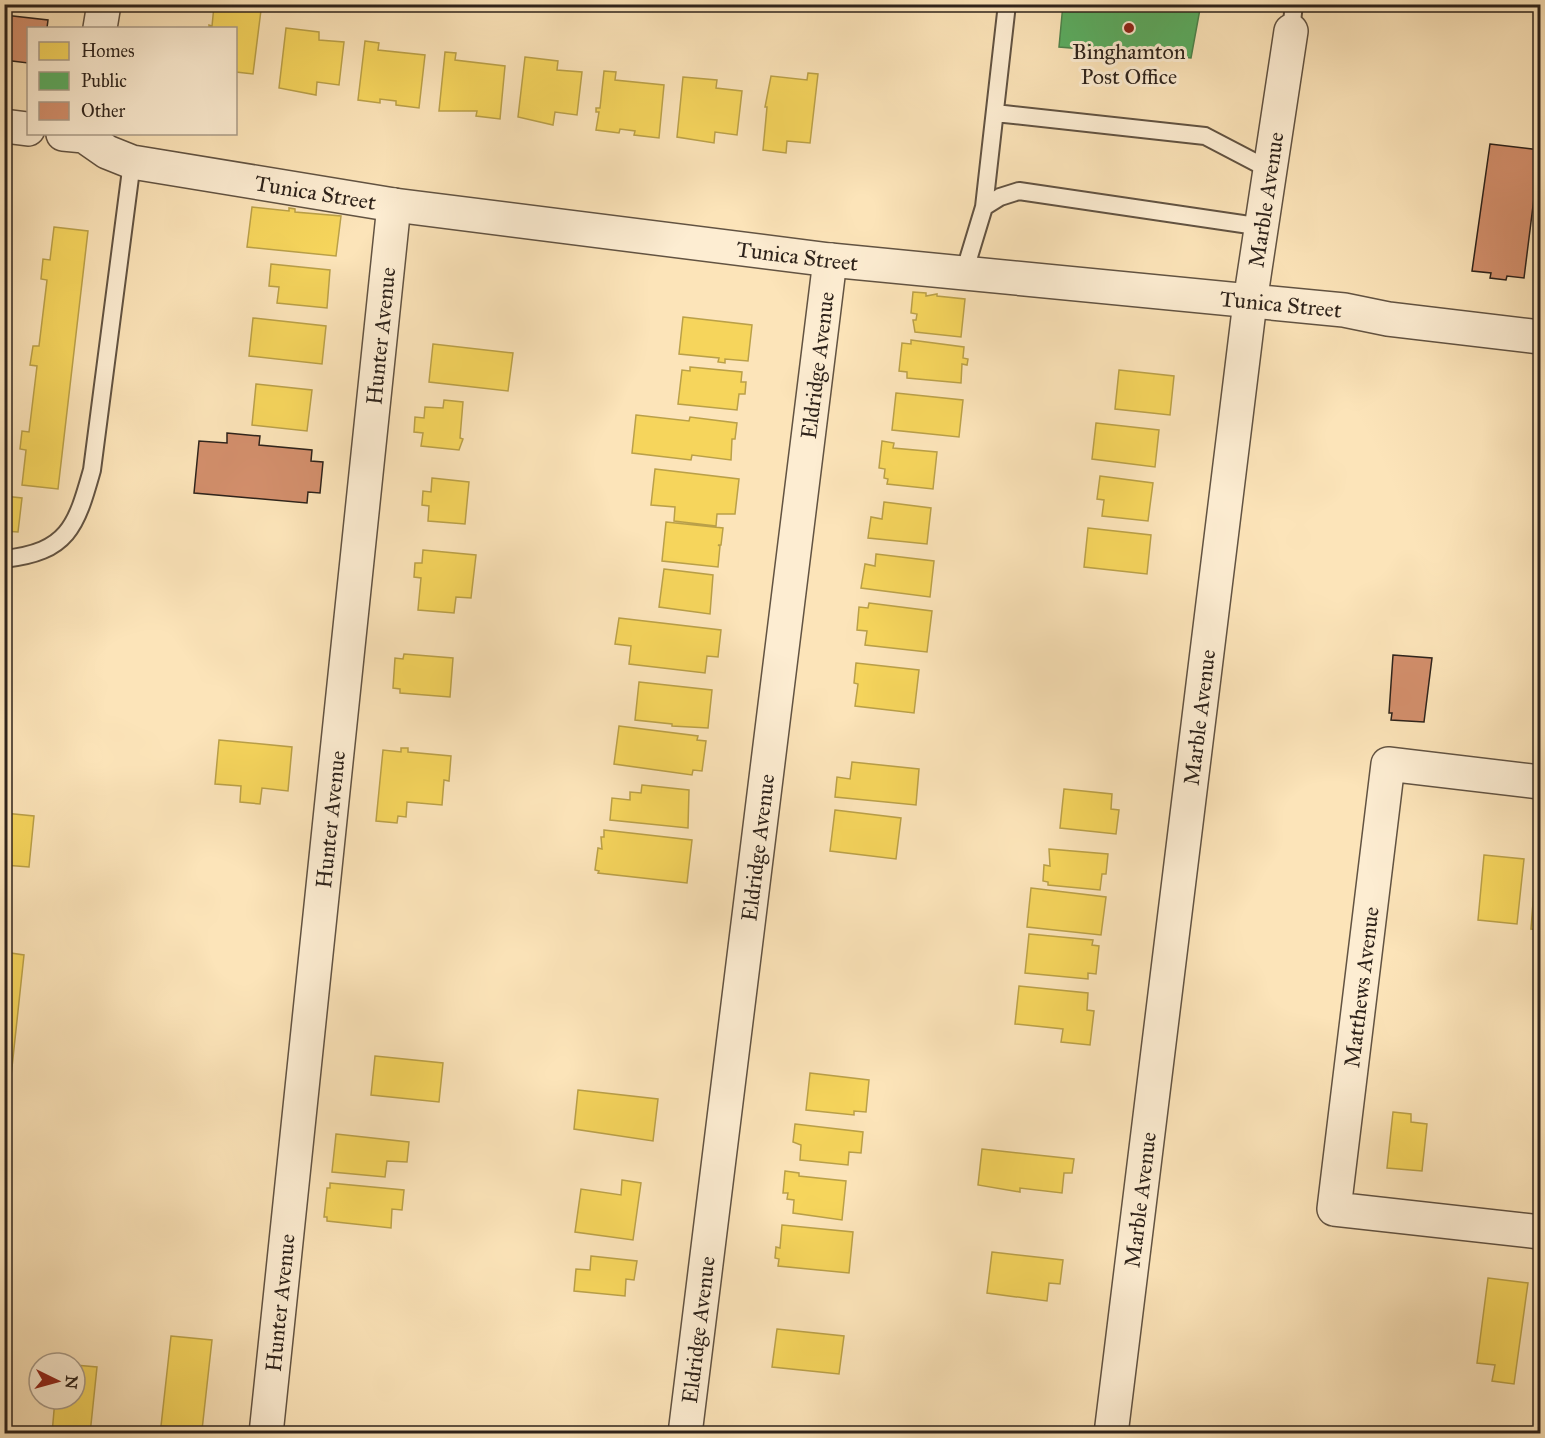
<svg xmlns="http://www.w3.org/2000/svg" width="1545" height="1438" font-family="'IM FELL Great Primer',serif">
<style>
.homes{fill:#f6d55c;stroke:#baa048;stroke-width:1.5}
.public{fill:#5aae61;stroke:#4d844c;stroke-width:1.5}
.building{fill:#d38f6c;stroke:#2e231b;stroke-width:1.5}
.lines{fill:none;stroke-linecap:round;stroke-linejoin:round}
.service-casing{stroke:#625342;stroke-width:20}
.minor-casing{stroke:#625342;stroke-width:36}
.service{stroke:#fdedd2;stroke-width:16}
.minor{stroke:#fdedd2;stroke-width:33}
.poi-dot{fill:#8f2418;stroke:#fdedd2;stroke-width:2}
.labels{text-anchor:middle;stroke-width:6;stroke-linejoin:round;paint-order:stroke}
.poi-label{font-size:22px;fill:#2e231b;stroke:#fdedd2}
.street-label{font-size:22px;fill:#2e231b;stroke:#fdedd2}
</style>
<rect width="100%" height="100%" fill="#fce4b9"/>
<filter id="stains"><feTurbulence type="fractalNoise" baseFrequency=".00333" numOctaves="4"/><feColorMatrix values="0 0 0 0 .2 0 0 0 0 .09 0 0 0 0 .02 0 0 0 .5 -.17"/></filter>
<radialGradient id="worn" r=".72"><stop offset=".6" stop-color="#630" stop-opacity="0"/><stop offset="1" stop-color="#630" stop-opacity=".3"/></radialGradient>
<path class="homes" d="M250,4H261V10L253,74L236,72V28H209V25L212,26L214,6L250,10Z
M286,28L319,32V40L344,42L339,85L317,82L316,95L279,88Z
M365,41L379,43L378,50L425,55L419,108L396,105V101L380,99V103L358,100Z
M445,52L456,53L455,60L505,66L500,119L476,116L477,111H439Z
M525,57L558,61L557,70L582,72L577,115L555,112L553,125L518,117Z
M604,71L616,72L615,80L664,85L659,138L634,135L635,131L620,129L619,133L596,130L599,112H596V108H600Z
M808,73L818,74L810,143L787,141L786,153L763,150L767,107H765L771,76L807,80Z
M683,77L717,80L716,88L742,91L737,135L715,132L714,143L677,137Z
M252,207L289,211V208L295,209V212L341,216L336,256L247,247Z
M54,227L88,231L58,489L22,485L26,450L20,449L22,431L29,432L37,366L30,365L33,346H39L47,280L41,279L43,259L50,260Z
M271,264L330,270L327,308L277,303L279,287L269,286Z
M913,292L926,293V296L937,294V296L965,299L961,337L915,332L913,320H916L917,314L911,313Z
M683,317L752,325L748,361L725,359V363L718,362L719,358L679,354Z
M253,318L326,326L322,364L249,356Z
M911,340L964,347L963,358L968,359L967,365L962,364L961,383L907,378V372L899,371L902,343L911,344Z
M433,344L513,353L508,391L429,382Z
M690,367L742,372L741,382H746L745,394H739L737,410L678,404L682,370L690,371Z
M1119,370L1174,376L1170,415L1115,409Z
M256,384L312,390L307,431L252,425Z
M896,393L963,400L959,437L892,430Z
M444,400L463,402L460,438L463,439L459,450L421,446L423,433L414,432L415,417L424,418L425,407L443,408Z
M636,415L689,421L690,417L737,423L735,439H732L731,460L692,455L691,460L632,453Z
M1096,423L1159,430L1155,467L1092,459Z
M882,441L894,443L893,448L937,452L933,489L887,484L888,479L884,478L885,469L879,468Z
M655,469L739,479L735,514H717L716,526L674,521L675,507L651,505Z
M1100,476L1153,483L1148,521L1102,516L1104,500L1097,499Z
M432,478L469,482L465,524L428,521L429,506L422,505L423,491L431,492Z
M4,496L22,498L18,532L4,531Z
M884,502L931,508L927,544L868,538L871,517L882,519Z
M666,522L723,528L721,545H718L720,546L718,567L662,561Z
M1088,528L1151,535L1147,574L1084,567Z
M423,550L476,555L471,598L456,597L454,613L418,610L421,578L414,577L415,563H422Z
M876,554L934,561L930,597L861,588L865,564L875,566Z
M664,569L713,575L710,614L659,607Z
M869,603L932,611L927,652L865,645L867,631L857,630L859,607L868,608Z
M619,618L721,630L718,657L707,656L705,673L629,664L631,646L615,644Z
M404,654L453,658L450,697L400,693V689L393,688L395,658L403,659Z
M856,663L919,670L914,713L855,706L858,684L854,683Z
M639,682L712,690L708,728L672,726V724L635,720Z
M619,726L698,736L697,740L706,741L702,771L693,770L692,775L614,764Z
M219,740L292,747L288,791L262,788L260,804L240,802L241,786L215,784Z
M401,748H408V752L451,756L449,781L444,780L442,805L407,802L406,817L398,816L397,823L376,821L383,750L401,752Z
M852,762L919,769L916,805L835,797L837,777L850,779Z
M642,785L689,790L688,828L610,820L612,798L630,800V792L641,793Z
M1064,789L1112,794L1111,809L1119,810L1116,834L1060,828Z
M835,810L901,818L896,859L830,851Z
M4,813L34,816L29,867L4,865Z
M604,830L692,840L687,883L598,873L599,871L595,870L598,848L602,849L601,837H604Z
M1538,837H1540V930L1531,929Z
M1049,849L1108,854L1106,874H1102L1100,890L1048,885V882L1043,881L1044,865L1050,866Z
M1484,855L1524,859L1517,924L1478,920Z
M1031,888L1106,897L1101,935L1027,927Z
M1029,934L1093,940L1092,945L1099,946L1096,974L1088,973V979L1025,973Z
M4,952L24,955L4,1142Z
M1019,986L1088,993L1087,1010L1094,1011L1090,1045L1061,1042L1063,1029L1015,1024Z
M375,1056L443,1063L439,1102L371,1095Z
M810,1073L869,1080L866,1112L854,1111V1115L806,1110Z
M578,1090L658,1099L653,1141L574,1129Z
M1393,1112L1411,1114V1122L1427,1124L1422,1171L1387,1168Z
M795,1124L863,1132L861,1153L849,1152L848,1165L800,1160L801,1145L793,1142Z
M336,1134L409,1142L407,1162L387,1161L385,1177L332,1172Z
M982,1149L1074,1159L1072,1173H1064L1062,1193L1020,1188V1192L978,1185Z
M785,1171L799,1173V1176L846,1181L842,1220L793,1213L794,1200L787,1199L788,1193H783Z
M622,1180L641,1183L633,1240L575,1232L581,1189L621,1195Z
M330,1183L404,1190L402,1210L392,1209L391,1228L327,1221V1217H324L327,1188H330Z
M782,1225L853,1232L849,1273L778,1266L779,1259L775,1258L776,1247L780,1248Z
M992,1252L1063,1260L1060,1284L1049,1283L1047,1301L987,1293Z
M591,1256L637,1261L634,1280L626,1279L625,1296L574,1291L576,1269L590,1270Z
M1488,1278L1528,1283L1514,1384L1492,1381L1495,1365L1477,1363Z
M777,1329L844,1336L839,1374L772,1367Z
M171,1336L212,1340L202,1430L161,1426Z
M75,1365L97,1367L90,1434H52L55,1399H75Z
M367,1427L398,1430L397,1434H366Z"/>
<path class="public" d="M1063,4H1253L1252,8L1200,9L1191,58L1059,47Z"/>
<path class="building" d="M4,15L48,20L47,28H28V63L4,60Z
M1490,144L1540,150L1524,278L1507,276L1506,280L1490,278L1491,273L1472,271Z
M227,433L260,436L259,445L312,450L311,461L323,462L320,493L308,492L307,503L194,493L199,441L227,443Z
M1393,655L1432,658L1424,722L1391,720L1392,713H1389Z"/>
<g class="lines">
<g class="service-casing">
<path id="service" d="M1291,31L1294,4
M995,113L1205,136L1270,170
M984,207L1007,4
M964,273L984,207L1000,197L1019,191L1263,227
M4,559C68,552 76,527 92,470L132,162"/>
</g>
<g class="minor-casing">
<g id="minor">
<path d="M100,28L104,4"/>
<path d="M4,126L28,129"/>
<path id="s1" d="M63,134L84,136L107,152L132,162L394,205L830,260L1344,310L1388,319L1540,337"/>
<path d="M1540,782L1388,764L1334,1209L1540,1232"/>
<path id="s2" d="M266,1434L394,205"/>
<path id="s3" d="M685,1434L830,260"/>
<path id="s4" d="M1111,1434L1250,302L1291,31"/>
</g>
</g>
<use href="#service" class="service"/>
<use href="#minor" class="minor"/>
</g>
<circle class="poi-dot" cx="1129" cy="28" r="6"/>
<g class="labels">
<g class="poi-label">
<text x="1129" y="59">Binghamton<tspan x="1129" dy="25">Post Office</tspan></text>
</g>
<g class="street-label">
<text dy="8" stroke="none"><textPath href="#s1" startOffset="262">Tunica Street</textPath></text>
<text dy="8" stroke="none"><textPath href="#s4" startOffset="1244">Marble Avenue</textPath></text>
<text dy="8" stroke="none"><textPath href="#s1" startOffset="748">Tunica Street</textPath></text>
<text dy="8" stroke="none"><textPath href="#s1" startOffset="1234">Tunica Street</textPath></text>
<text dy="8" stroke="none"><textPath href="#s2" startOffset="1104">Hunter Avenue</textPath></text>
<text dy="8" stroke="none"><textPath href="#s3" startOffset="1077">Eldridge Avenue</textPath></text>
<text dy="8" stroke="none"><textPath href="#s4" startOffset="722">Marble Avenue</textPath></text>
<text dy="8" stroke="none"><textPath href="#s2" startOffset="618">Hunter Avenue</textPath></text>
<text dy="8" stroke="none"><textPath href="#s3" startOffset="591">Eldridge Avenue</textPath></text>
<text transform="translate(1361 987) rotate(-83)" y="8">Matthews Avenue</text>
<text dy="8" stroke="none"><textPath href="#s4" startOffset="236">Marble Avenue</textPath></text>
<text dy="8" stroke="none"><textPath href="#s2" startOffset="132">Hunter Avenue</textPath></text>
<text dy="8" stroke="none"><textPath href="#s3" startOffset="105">Eldridge Avenue</textPath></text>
</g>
</g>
<rect width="1545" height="1438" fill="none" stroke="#fce4b9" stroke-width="24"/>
<rect x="6" y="6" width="1533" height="1426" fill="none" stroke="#2e231b" stroke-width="3"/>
<rect x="12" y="12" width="1521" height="1414" fill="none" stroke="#2e231b" stroke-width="1.5"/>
<rect x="27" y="27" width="210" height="108" fill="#fdedd2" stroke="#aa9c89" stroke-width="1.5"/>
<rect x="39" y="42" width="30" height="18" fill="#f6d55c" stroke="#aa9c89" stroke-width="1.5"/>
<text x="81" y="57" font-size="18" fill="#2e231b">Homes</text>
<rect x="39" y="72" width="30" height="18" fill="#5aae61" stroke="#aa9c89" stroke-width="1.5"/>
<text x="81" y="87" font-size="18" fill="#2e231b">Public</text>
<rect x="39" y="102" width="30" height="18" fill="#d38f6c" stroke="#aa9c89" stroke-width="1.5"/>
<text x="81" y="117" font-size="18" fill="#2e231b">Other</text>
<g transform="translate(57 1381) rotate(95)"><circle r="28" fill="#fdedd2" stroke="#aa9c89" stroke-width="1.5"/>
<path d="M0-4.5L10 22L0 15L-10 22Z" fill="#8f2418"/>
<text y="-9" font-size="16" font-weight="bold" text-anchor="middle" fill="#2e231b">N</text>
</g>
<rect width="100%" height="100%" filter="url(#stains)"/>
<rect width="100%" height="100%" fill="url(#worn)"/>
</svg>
